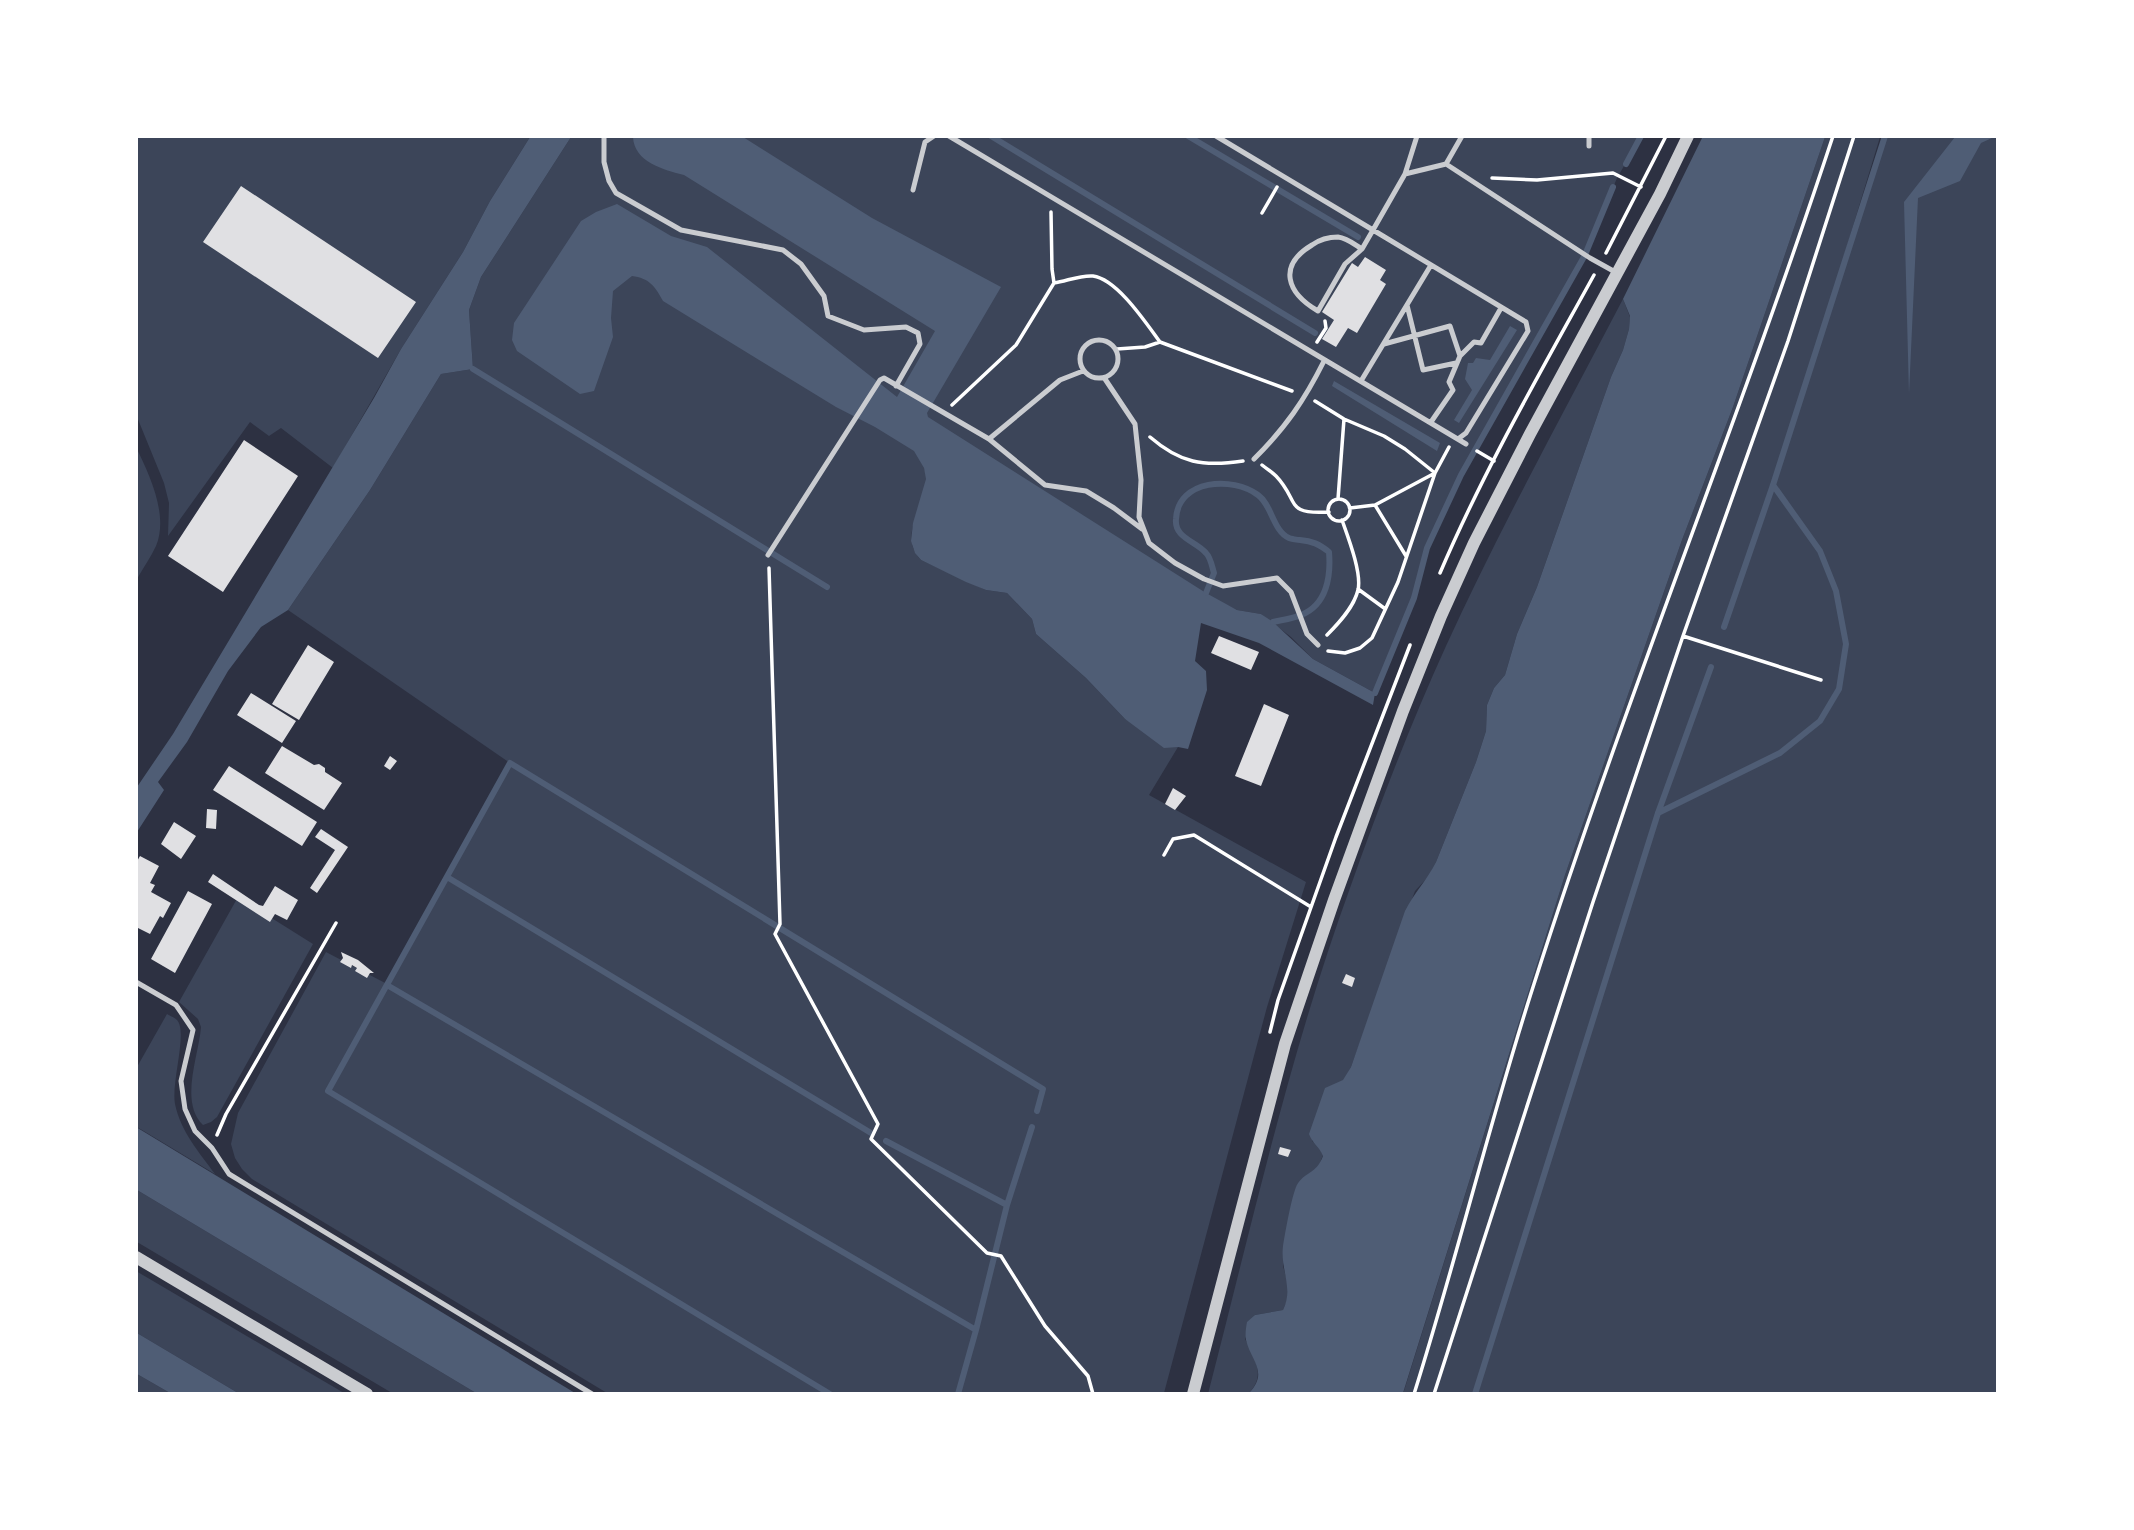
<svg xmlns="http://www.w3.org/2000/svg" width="2134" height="1530" font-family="'Source Sans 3',sans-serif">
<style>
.green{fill:#3c4559}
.water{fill:#4f5d75}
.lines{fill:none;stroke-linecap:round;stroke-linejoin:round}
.stream{stroke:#4f5d75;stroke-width:6}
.building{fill:#e0e0e3}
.path{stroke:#fff;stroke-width:3.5}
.service{stroke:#caccd0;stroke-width:5}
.tertiary{stroke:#caccd0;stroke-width:12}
</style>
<rect width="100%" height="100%" fill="#2d3142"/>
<path class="green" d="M136,137H530L490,201L463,252L401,349L333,468L281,428L269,436L250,422L168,536L169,503L164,483L137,417Z
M571,137H1641L1617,178L1585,255L1461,475L1427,548L1414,598L1375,693L1313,659L1291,637L1261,614L1237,610L919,458C923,465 927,472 926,479C926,507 897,535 921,560L986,590L1007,593L1032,619L1036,634L1086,678L1125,719L1178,747L1149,795L1306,882L1267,1007L1164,1393H607L252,1179L242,1169L235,1158L231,1144L238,1113L326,952L387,984L510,763L288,610L370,490L441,374L473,369L469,310L481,277Z
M1825,137H1880L1801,398L1885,137H1997V1393L1403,1394L1565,875L1682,540L1733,407Z
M1623,299L1630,317L1629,329L1623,350L1611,377L1537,587L1517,634L1505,675L1494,688L1487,705L1486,731L1476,762L1436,862L1429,876L1415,891L1351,1067L1312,1141L1319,1146L1323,1155L1318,1168L1298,1183L1283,1266L1288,1284L1287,1301L1283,1310L1255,1315L1245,1339C1255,1357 1266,1376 1249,1393L1208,1394C1252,1224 1290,1052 1350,888C1379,806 1410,725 1446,646C1500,528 1563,414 1623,299Z
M136,447C149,474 169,515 156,546C151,557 143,568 137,579Z
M238,897L313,944L217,1117L211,1122L203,1125C179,1102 199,1055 201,1027L198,1019L179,1002Z
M167,1014C170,1016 174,1017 177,1020C188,1032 171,1082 175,1104C181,1132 199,1152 215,1174L137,1127V1067Z
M137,1190L476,1393H392L137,1242Z
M136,1271L344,1393H238L137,1333Z
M137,1374L170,1393H137Z"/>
<path class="water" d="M1703,136L1825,137L1733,407L1682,540L1565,875L1403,1393H1249C1269,1372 1251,1361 1246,1340C1245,1335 1246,1327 1247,1322L1255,1315L1283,1310C1294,1289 1280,1269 1283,1246C1285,1234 1292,1192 1298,1183C1307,1171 1316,1174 1323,1156C1319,1146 1312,1143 1309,1134L1325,1088L1343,1080L1351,1067L1405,911C1414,893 1427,880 1436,862L1476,762L1486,731L1487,705L1494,688L1505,675L1517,634L1537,587L1611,377L1623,350L1629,329L1630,316L1623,299Z
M530,137H571L481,277L469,310L473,369L441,374L370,490L288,610L261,627L228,671L187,742L158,782L164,790L137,832V787L173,734L374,398L401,349L463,252L490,201Z
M633,137H743L872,218L1001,287L927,413L928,417L1206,593L1237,610L1261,614L1273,622L1313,659L1375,693L1373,705L1259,643L1201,623L1195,661L1206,671L1207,690L1188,749L1178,747L1164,748L1125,719L1086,678L1036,634L1032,619L1007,593L986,590L966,582L921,560L915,553L911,541L913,523L926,479L924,468L914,451L875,427L836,407L663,301C655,286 649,278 632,276L613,291L611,318L613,337L594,391L580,394L517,351L512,340L514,323L581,221L596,212L617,204L671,236L707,247L897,397L935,331L684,175C664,170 634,162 633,137Z
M1955,137H1994L1981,143L1960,181L1918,198L1909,394L1904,202Z
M1510,326L1517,330L1459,423L1454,420L1472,390L1465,379L1468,363H1473L1476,358L1490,360Z
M1334,381L1440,443L1437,451L1332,386Z
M136,1127L575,1393H476L137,1190Z
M137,1333L238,1393H170L137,1374Z"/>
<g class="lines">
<path class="stream" d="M991,136L1315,333
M1188,136L1358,237
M1626,164L1641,136
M473,369L827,587
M1206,593L1214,573C1212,567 1211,558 1206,553C1196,541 1174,538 1176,519C1178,479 1233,476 1258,495C1272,505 1273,531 1289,538C1290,539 1299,540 1300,540C1312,541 1319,544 1329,552C1331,576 1327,605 1301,615C1292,619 1281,620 1273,622
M1724,627L1773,485L1885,136
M1375,693L1414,598L1427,548L1461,475L1585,255L1613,187
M1658,813L1780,753L1820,721L1839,689L1846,644L1836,591L1820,551L1773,485
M447,877L871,1133
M387,985L976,1330L1007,1205L1032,1127
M886,1141L1007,1205
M830,1394L328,1091L510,763L1043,1089L1037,1111
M958,1394L976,1330
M1475,1394L1658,813L1711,667"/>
</g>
<path class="building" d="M241,186L416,302L378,358L203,242Z
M1365,257L1386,270L1380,280L1386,284L1357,333L1348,328L1336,347L1322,339L1334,320L1322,312L1352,263L1358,267Z
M244,440L298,476L223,592L168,556Z
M1219,636L1259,652L1251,670L1211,653Z
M308,645L334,662L299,720L272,704Z
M251,693L296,721L282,743L237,715Z
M1264,704L1289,715L1261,786L1235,776Z
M282,746L314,765L319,764L325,768V772L342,783L324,810L265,773Z
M390,756L397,761L390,770L384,766Z
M229,766L317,822L302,846L213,790Z
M1173,788L1186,796L1175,810L1165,804Z
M207,809L217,810L216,829L206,828Z
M174,822L196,836L181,859L161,844Z
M321,829L348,847L317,893L310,888L335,850L315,837Z
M140,856L159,866L150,883L155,885L151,892L171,903L163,918L160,916L150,934L136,927V863Z
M213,874L259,905L263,906L275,886L298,900L287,920L275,914L270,922L208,882Z
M188,891L212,904L175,973L151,959Z
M341,952L358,960L374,973H370L367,978L355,971L357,968L352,965L351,968L340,962L343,958Z
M1346,974L1355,978L1352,987L1342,983Z
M1280,1147L1291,1150L1288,1157L1278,1154Z"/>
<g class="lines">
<path class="path" d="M1492,178L1537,180L1613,173L1641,187
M1051,212L1052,269L1054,283
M1262,213L1277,187
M1606,253L1666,136
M1317,342L1326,328L1325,321
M1117,349L1145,347L1160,342L1292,391
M1315,401L1344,419L1384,436L1405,449L1435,473L1375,505
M952,405L1016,345L1054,283C1067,281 1080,275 1093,276C1117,279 1146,323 1160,342
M1150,437C1180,463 1203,467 1243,461
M1477,451L1494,461
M1262,465C1267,469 1272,472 1276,476C1300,501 1284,515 1329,512
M1338,499L1344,419
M1328 510a11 11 0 1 1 22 0a11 11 0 1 1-22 0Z
M1350,508L1375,505L1406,556
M769,568L780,924L775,934L878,1124L871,1139L987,1253L1001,1256L1045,1326L1088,1376L1093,1394
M1440,573C1484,470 1540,373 1594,275
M1358,589L1384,608
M1327,635C1339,623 1354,607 1358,590C1362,573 1348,537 1342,520
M1683,636L1821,680
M1328,651L1345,653L1360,648L1372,638L1398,582L1435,473L1449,447
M1164,855L1173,839L1194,835L1311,907
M1270,1032L1278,1000L1336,837L1410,645
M217,1135L226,1114L336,923
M1414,1394C1457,1258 1490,1120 1534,984C1625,699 1739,421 1833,136
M1434,1394L1593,902L1683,636L1788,341L1854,136"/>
<path class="service" d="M604,136V162L609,181L616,193L681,230L783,250L801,264L824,296L828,316L864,330L906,327L918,333L920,344L896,386
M949,136L1466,444
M1216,136L1373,230L1405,174L1446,164L1462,136
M1589,136V146
M1446,164L1590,258L1617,273
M1405,174L1417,136
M913,190L925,142L934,136
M1362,249C1354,244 1347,238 1338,237C1329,237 1319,240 1312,245C1277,266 1287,293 1318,311L1345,264L1362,249L1373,230L1526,322L1528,331L1466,433L1458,439
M1407,305L1423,370L1456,363
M1080 359a19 19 0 1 1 38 0a19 19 0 1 1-38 0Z
M1384,344L1450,326L1460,356
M1105,379L1135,424L1141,480L1139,517L1149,543L1175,563L1204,579L1223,586L1277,578L1291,592L1307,634L1318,645
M1361,381L1431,265
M1431,422L1453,390L1449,382L1460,356L1474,342L1481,343L1501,308
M989,439L1060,380L1083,371
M1254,459C1286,427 1304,401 1324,361
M768,555L880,380L884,378L989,439L1045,485L1086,491L1114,508L1142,529
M136,982L176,1005L193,1030L181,1081L185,1109L195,1131L212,1148L229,1174L592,1394"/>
<path class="tertiary" d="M136,1257L367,1394
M1193,1394L1285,1044L1334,900L1403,711L1441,616L1474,543L1530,434L1660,194L1688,136"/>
</g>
<rect width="2134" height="1530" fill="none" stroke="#ffffff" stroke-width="276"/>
</svg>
